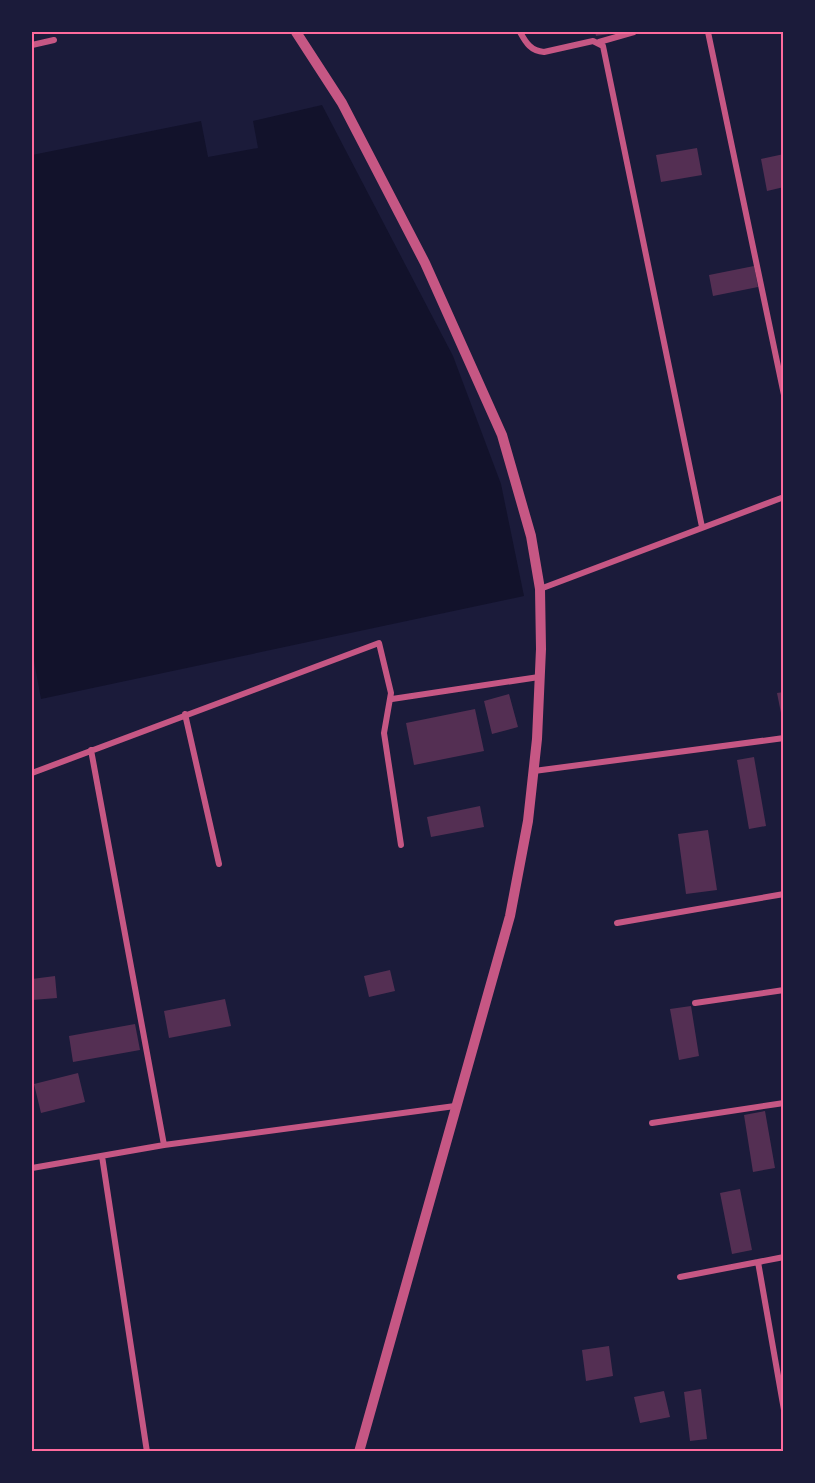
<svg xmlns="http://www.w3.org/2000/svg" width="815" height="1483" font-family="'Roboto Condensed',sans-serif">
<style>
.water{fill:#12122b}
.building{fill:#542f53}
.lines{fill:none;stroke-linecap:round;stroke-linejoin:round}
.minor{stroke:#c65784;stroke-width:6}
.tertiary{stroke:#c65784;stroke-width:10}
.neatline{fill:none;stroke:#ff6b9d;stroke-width:2}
</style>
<rect width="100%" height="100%" fill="#1b1b3a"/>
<path class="water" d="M322,105L453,356L501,484L524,596L41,699L32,650V155L201,121L208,157L258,148L253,121Z"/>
<path class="building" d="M595,32H615V33L596,36Z
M697,148L702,175L661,182L656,155Z
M784,154V187L767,191L761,159Z
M754,266L758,287L713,296L709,275Z
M784,692V718H782L777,693Z
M509,694L518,727L492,734L484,701Z
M475,709L484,751L414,765L406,723Z
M754,757L766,826L749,829L737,760Z
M480,806L484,827L431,837L427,817Z
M708,830L717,890L686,894L678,834Z
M390,970L395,991L369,997L364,976Z
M55,976L57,998L32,1000V979Z
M225,999L231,1026L169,1038L164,1011Z
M691,1006L699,1056L679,1060L670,1009Z
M135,1024L140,1050L73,1062L69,1036Z
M78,1073L85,1102L41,1113L34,1084Z
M765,1111L775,1168L753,1172L744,1115Z
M740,1189L752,1250L732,1254L720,1193Z
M609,1346L613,1376L586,1381L582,1350Z
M701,1389L707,1439L690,1441L684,1392Z
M664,1391L670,1417L640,1423L634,1397Z"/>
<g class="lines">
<path class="minor" d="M520,32C526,43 531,51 544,52L593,41L603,46L702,527
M708,32L784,395
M599,42L634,32
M32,45L54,40
M540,589L784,497
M392,699L539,677
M185,714L219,864
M91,750L164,1145
M534,771L784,738
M32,773L379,643L391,693L384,733L401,845
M617,923L784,894
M695,1003L784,990
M652,1123L784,1103
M102,1156L147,1452
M32,1168L164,1145L455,1106
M758,1262L784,1410
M680,1277L784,1257"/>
<path class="tertiary" d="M296,32L342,103L425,263L502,435L531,536L540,589L541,649L537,739L528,821L510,916L359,1452"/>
</g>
<rect width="815" height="1483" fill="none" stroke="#1b1b3a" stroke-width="66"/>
<rect x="33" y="33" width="749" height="1417" class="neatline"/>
</svg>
